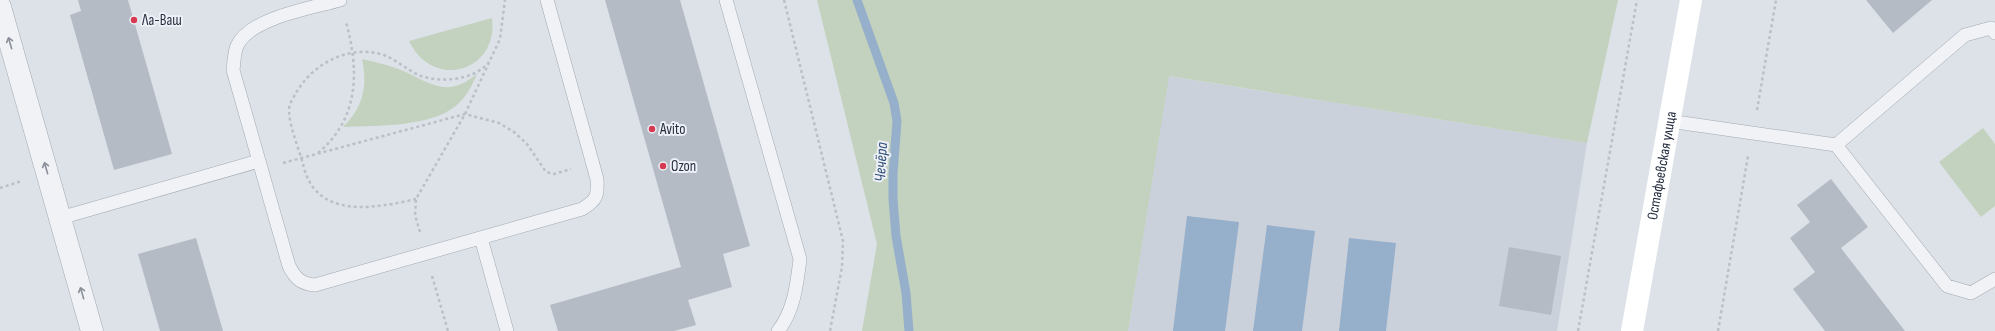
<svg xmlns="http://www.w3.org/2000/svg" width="1995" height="331" font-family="'Sofia Sans Condensed',sans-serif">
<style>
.built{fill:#cbd1da}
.green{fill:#c3d2be}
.water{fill:#96afcb}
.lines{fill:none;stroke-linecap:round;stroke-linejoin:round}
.stream{stroke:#96afcb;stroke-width:9}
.building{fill:#b4bbc5}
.lane-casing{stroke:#a2a9b2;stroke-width:14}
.street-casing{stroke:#a2a9b2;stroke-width:23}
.path{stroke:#bbbfc7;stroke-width:2.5;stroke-dasharray:3 3;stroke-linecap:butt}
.lane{stroke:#f0f2f6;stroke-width:13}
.street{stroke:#f0f2f6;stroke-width:22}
.secondary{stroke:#fff;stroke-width:22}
.oneway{stroke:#8b909b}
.poi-dot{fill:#d63a51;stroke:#edf0f6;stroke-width:1.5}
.labels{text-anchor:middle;stroke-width:4;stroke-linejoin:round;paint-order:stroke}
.poi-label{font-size:15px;fill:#262f40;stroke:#edf0f6;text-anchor:start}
.street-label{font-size:15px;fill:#262f40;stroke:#edf0f6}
.water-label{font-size:16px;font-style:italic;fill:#2e4e76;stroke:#edf0f6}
</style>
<rect width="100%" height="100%" fill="#dde2e8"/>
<path class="built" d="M1168,76L1587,143L1557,331H1128Z"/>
<path class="green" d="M817,0H1618L1587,143L1169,76L1128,331H862L877,244Z
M492,18C499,72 433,91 409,41Z
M362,59C375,62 388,65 401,70C431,83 446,99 477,74C472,86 466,97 457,105C430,128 376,125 343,127C363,108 368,86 362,59Z
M1983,128L1995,144V206L1981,217L1939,162Z"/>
<path class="water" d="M1187,216L1239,222L1225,331H1173Z
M1267,225L1315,231L1302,331H1253Z
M1349,238L1396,243L1386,331H1339Z"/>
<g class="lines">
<path class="stream" d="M857,0L894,103L897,121L893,174V199L896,236L906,293L909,331"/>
</g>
<path class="building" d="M78,0H128L172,154L114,170L70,15L81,11Z
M605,0H680L750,246L723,254L732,287L688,300L696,325L674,331H558L550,305L681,267Z
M1866,0H1932L1893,33Z
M1831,179L1868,227L1841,248L1905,331H1825L1793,289L1815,272L1790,238L1810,222L1797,205Z
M196,238L223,331H160L138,254Z
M1509,247L1561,256L1551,315L1499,306Z"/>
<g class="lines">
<g class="lane-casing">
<path id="lane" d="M340,0C312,8 249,18 237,46C234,53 234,63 233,70L289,266C295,278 301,284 315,285L582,209C597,200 598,196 597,179L547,0
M726,0L800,259C797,284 794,311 778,331
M1669,121L1836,145L1947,286L1971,293L1995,279
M1836,145L1965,35L1991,28L1995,33
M60,218L259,161
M481,238L507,331"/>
</g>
<g class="street-casing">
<path id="street" d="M0,7L92,331"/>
</g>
<path class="path" d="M784,0L843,241L842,267L830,331
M1757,110L1776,0
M318,153C360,118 359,69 346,22
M283,163L465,114L499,123L514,132L527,144L546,172L554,174L571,169
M0,188L22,181
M416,199C377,208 318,220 304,168C300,151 290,129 289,112C288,106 293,98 296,93C313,63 350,44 384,55C397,60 408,71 421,76C442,83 475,80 489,62
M420,232L415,215L416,199L465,114L500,39L505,0
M432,276L448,331
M1578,331L1637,0
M1718,331L1748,156"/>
<use href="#lane" class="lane"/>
<use href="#street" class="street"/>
<path class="secondary" id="s1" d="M1632,331L1691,0"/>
</g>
<defs><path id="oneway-shaft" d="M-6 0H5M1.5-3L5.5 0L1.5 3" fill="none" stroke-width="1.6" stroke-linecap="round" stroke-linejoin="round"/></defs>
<g class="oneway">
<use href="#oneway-shaft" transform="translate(10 43) rotate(-106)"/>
<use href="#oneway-shaft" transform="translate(46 168) rotate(-106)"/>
<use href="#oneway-shaft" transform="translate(82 293) rotate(-106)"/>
</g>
<g class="poi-dot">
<circle cx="134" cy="20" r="4"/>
<circle cx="652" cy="129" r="4"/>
<circle cx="663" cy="166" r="4"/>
</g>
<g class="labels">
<g class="poi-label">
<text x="142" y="25">Ла-Ваш</text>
<text x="660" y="134">Avito</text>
<text x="671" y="171">Ozon</text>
</g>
<g class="street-label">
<text dy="5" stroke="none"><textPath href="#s1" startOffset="168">Остафьевская улица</textPath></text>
</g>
<g class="water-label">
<text transform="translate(880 162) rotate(-87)" y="6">Чечёра</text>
</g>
</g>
</svg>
